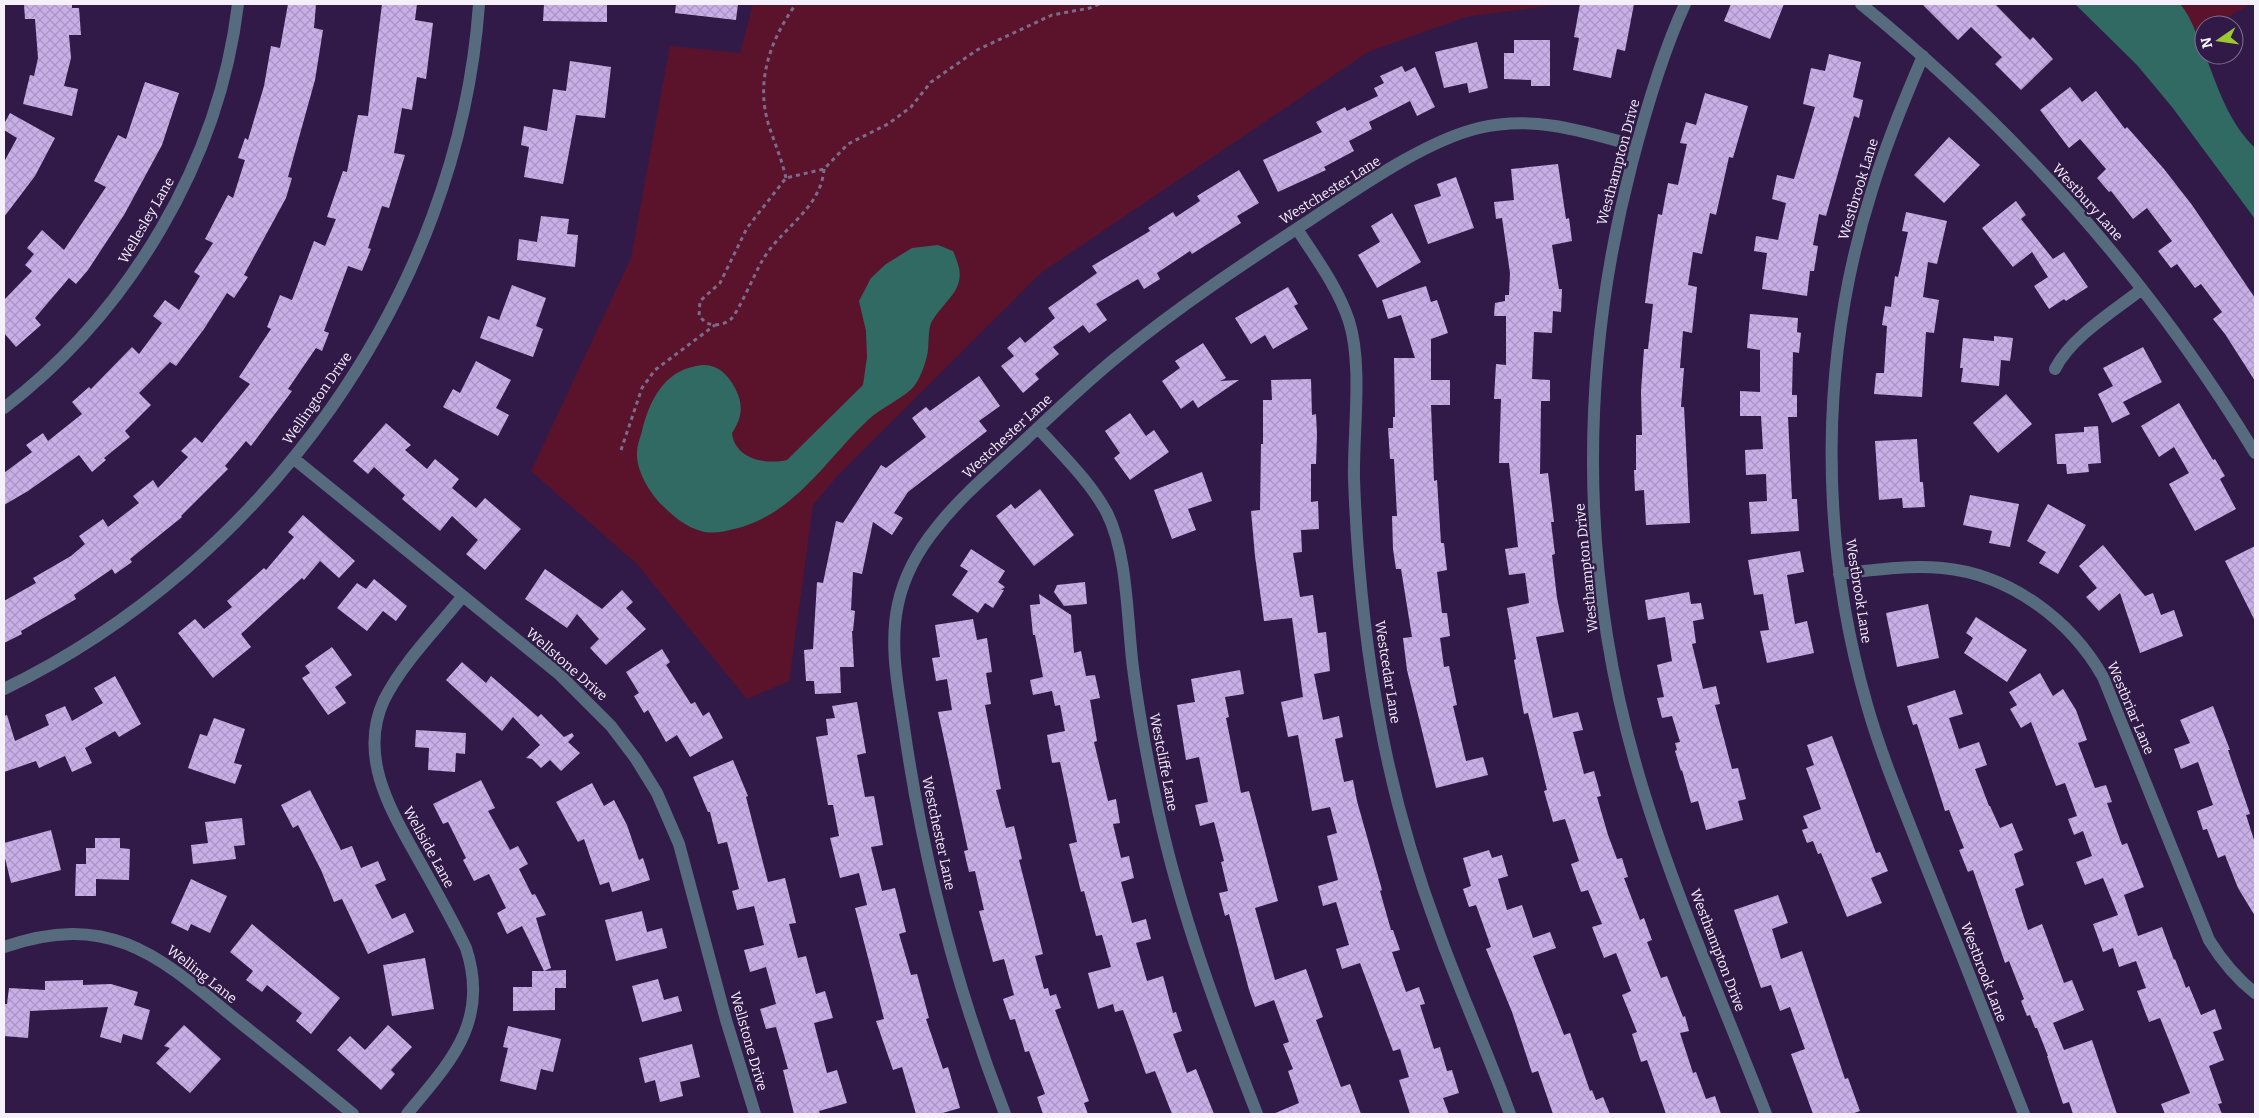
<svg xmlns="http://www.w3.org/2000/svg" width="2259" height="1118" font-family="Bitter,serif">
<style>
.green{fill:#5b132b}
.water{fill:#316963}
.building{fill:url(#building-cross-hatch)}
.lines{fill:none;stroke-linecap:round;stroke-linejoin:round}
.path{stroke:#7c6b8c;stroke-width:3;stroke-dasharray:4 4;stroke-linecap:butt}
.minor{stroke:#566b7d;stroke-width:12}
.labels{text-anchor:middle;stroke-width:5;stroke-linejoin:round;paint-order:stroke}
.street-label{font-size:14px;fill:#f5f0fc;stroke:#321a48}
</style>
<defs>
<pattern id="building-cross-hatch" width="8" height="8" patternUnits="userSpaceOnUse" patternTransform="scale(1.25)"><rect width="8" height="8" fill="#c9afe8"/><path d="M0 0l8 8M0 8l8-8" fill="none" stroke="#a995c1"/></pattern>
</defs>
<rect width="100%" height="100%" fill="#321a48"/>
<path class="green" d="M753,4H1561L1465,17L1368,52L1042,272L838,475L813,505L789,681L747,699L637,564L531,471L631,258L670,46L740,53Z
M2180,4H2251L2214,25H2204V31L2198,34Z"/>
<path class="water" d="M2075,4H2180C2193,19 2197,38 2205,55C2218,87 2228,122 2255,148V219L2172,107L2137,65Z
M938,245L953,251C958,263 963,274 957,287C953,297 937,311 931,323C928,331 929,342 928,350C927,359 921,377 915,385C907,396 881,408 869,419C826,459 796,514 734,529C724,532 711,534 701,531C686,527 673,516 663,506C651,495 636,471 637,453C637,446 640,438 642,431C649,402 663,372 696,366C715,362 726,372 735,388C744,405 742,418 732,433C735,459 765,465 787,460L863,385L867,357L866,331L859,301L871,278L886,264L912,248Z"/>
<path class="building" d="M24,4H72V8H79L81,35H69L71,58L64,86L78,89L72,116L23,104L30,75L34,76L38,58L35,19H25Z
M288,4H316L314,28L323,30L315,80L288,177L292,178L286,198L244,275L248,277L234,298L227,293L204,329L176,366L170,362L139,393L151,405L125,431L130,437L104,458L106,460L92,472L79,455L28,491L4,505V473L32,452L26,445L43,433L48,441L82,414L72,402L89,387L91,389L132,347L139,354L162,323L153,316L165,300L179,310L200,276L194,272L213,243L205,239L228,195L233,198L245,160L238,158L245,138L248,140L264,86L271,46L280,48Z
M382,4H417L415,20L433,23L426,79L417,77L412,110L402,108L394,153L405,155L389,208L382,206L368,248L371,249L362,271L348,266L324,331L329,333L322,351L316,348L288,389L292,391L251,446L246,441L225,466L228,469L181,516L182,517L130,559L132,562L115,574L112,569L74,595L76,599L21,631L22,634L4,643V601L36,583L33,578L71,556L85,544L79,536L103,519L108,527L139,503L133,496L153,480L158,488L188,457L181,451L195,437L202,443L250,384L239,377L271,329L267,327L280,295L292,300L314,241L325,246L336,219L327,217L343,171L347,172L358,115L368,116Z
M544,4H607V22L543,21Z
M676,4H738L736,20L675,13Z
M1580,4H1634L1625,51L1617,49L1611,78L1573,70L1579,38L1574,37Z
M1731,4H1784L1770,39L1724,21Z
M1922,4H1995L2030,40L2033,37L2053,59L2021,90L1995,64L2002,57L1971,27L1958,40Z
M1514,40H1550V86H1531V80L1504,79V53H1514Z
M1477,42L1488,88L1469,93L1467,83L1444,88L1435,52Z
M1829,54L1861,62L1853,97L1863,100L1859,118L1854,116L1826,216L1819,214L1813,245L1818,246L1814,271H1810L1807,296L1762,289L1767,253L1754,251L1756,236L1778,240L1786,203L1772,199L1777,175L1794,179L1815,107L1803,104L1811,68L1825,71Z
M570,61L611,67L605,118L576,115L563,184L524,177L529,147L521,145L524,126L547,131L553,89L566,91Z
M1402,66L1405,72L1415,67L1435,107L1417,116L1410,101L1369,122L1372,129L1349,141L1354,151L1324,167L1326,170L1278,192L1263,160L1322,132L1316,122L1345,107L1347,111L1378,96L1374,88L1384,83L1380,76Z
M145,82L179,93L162,145L124,215L88,270L76,284L69,278L35,318L41,325L16,347L4,333V300L32,271L25,265L34,254L27,248L42,230L64,250L106,187L94,181L118,135L126,139Z
M2070,87L2082,102L2096,91L2125,129L2127,127L2164,169L2192,205L2255,298V381L2225,334L2213,319L2222,312L2201,284L2195,288L2177,264L2171,268L2158,251L2172,241L2147,208L2133,219L2111,191L2109,192L2097,178L2106,169L2080,139L2069,148L2040,110Z
M1705,93L1748,106L1733,158L1729,157L1716,215L1710,213L1702,254L1693,252L1688,285L1697,287L1692,333L1683,331L1680,368H1684L1681,407H1684L1690,523L1646,525L1644,490L1635,491L1634,470H1636V435H1642L1641,391L1644,349H1648L1653,304L1645,303L1650,265L1658,214L1662,215L1668,183L1678,185L1687,144L1680,143L1686,122L1696,125Z
M10,113L55,138L35,176L4,217V162L17,138L4,130V124Z
M1949,137L1980,165L1944,203L1914,175Z
M1558,164L1566,219L1569,218L1572,241L1552,245L1559,289H1562L1561,312L1553,311L1552,333L1534,332L1532,379L1550,380V401H1541L1540,474L1548,473L1554,522H1551L1555,554L1552,555L1557,598L1564,632L1536,637L1553,718L1578,712L1583,730L1573,732L1584,774L1594,771L1601,796L1597,797L1608,835L1617,859L1622,858L1628,877L1624,878L1640,920L1644,918L1652,940L1647,942L1661,978L1667,976L1683,1017L1685,1016L1689,1031L1680,1033L1693,1073L1696,1072L1706,1099L1715,1096L1721,1114H1666L1647,1060L1641,1062L1632,1034L1637,1032L1622,995L1631,991L1616,953L1604,958L1592,927L1602,924L1588,890L1581,892L1571,864L1579,861L1565,819L1553,822L1544,791L1547,790L1528,713L1524,714L1514,660L1516,659L1507,608L1529,603L1525,573L1509,575L1505,549L1518,547L1509,463H1499L1501,399H1494L1496,364L1506,365V316H1494L1495,303L1505,301V295H1509L1510,273L1502,218L1496,219L1494,202L1514,200L1511,169Z
M1239,170L1259,203L1237,216L1241,223L1192,254L1190,251L1157,273L1160,279L1144,289L1138,279L1096,304L1107,320L1089,333L1083,325L1053,347L1059,354L1035,374L1039,379L1023,393L1001,366L1014,356L1007,348L1020,337L1025,343L1055,318L1048,308L1097,273L1092,266L1150,231L1148,228L1173,212L1176,217L1200,201L1197,196Z
M1456,177L1474,228L1428,244L1414,205L1441,196L1437,184Z
M2016,201L2026,215L2021,219L2053,259L2064,252L2088,287L2066,301L2064,299L2049,309L2034,286L2048,277L2032,252L2013,267L1982,228Z
M1906,212L1947,221L1937,264L1928,262L1923,297L1939,300L1934,333L1926,332L1922,397L1874,394L1876,373H1884L1887,326L1882,325L1885,306L1891,307L1895,276L1898,277L1908,232L1902,231Z
M1392,213L1421,262L1377,288L1358,255L1380,242L1371,226Z
M541,216L569,219L567,234L578,235L575,267L517,260L519,239L537,242Z
M512,285L546,298L536,326L543,329L533,357L480,338L488,316L499,320Z
M1426,286L1431,302L1437,300L1448,333L1431,339V380H1450V405H1431L1434,481L1437,480L1441,543H1444L1447,570L1437,572L1442,613H1447L1450,636L1440,638L1444,667L1449,666L1457,705L1453,706L1466,761L1483,757L1488,775L1436,788L1407,670L1403,638L1412,637L1401,569H1396L1393,549L1392,516H1397L1394,459H1390L1388,428H1393V417H1395L1394,358H1415L1401,315L1388,319L1382,300Z
M1288,287L1298,304L1294,306L1308,329L1273,349L1265,335L1251,344L1235,318Z
M1750,314L1798,318L1797,332L1801,333L1799,353L1793,352L1792,395H1797V417H1788L1792,499H1797L1799,531L1751,534L1749,502L1767,501L1766,474L1746,475L1745,450L1763,449L1761,416H1740V391L1760,392V350L1747,348Z
M1994,336L2013,338L2010,361L2001,360L1999,386L1961,382L1963,368H1960L1963,338L1994,341Z
M1203,343L1226,378L1220,381L1239,380L1198,408L1193,400L1181,409L1162,381L1180,368L1175,361Z
M2143,347L2162,382L2123,402L2130,414L2112,423L2098,394L2113,386L2103,368Z
M476,361L511,380L496,408L509,415L498,436L443,407L453,389L460,393Z
M979,376L1000,406L979,421L987,431L908,492L894,513L903,518L892,535L873,522L862,574L853,572L851,610L855,611L853,631H852L854,667H840L841,693L815,694L814,681H806L804,650L813,649L817,582L823,583L836,521L843,523L881,465L886,468L926,437L912,418L926,407L930,411Z
M1311,379L1312,415L1316,414L1317,434L1316,464H1311V502L1318,501L1319,529L1301,530L1302,552L1293,553L1300,597L1313,595L1318,633L1326,632L1330,671L1314,674L1323,720L1339,716L1343,737L1335,739L1344,782L1353,780L1357,801L1382,890L1380,891L1391,930H1393L1400,950L1392,952L1406,992L1419,987L1425,1004L1420,1005L1434,1049L1440,1047L1447,1071L1452,1070L1459,1093L1443,1098L1449,1114H1410L1399,1080L1409,1077L1400,1049L1393,1051L1360,963L1342,969L1336,949L1349,945L1336,902L1323,906L1318,886L1338,880L1327,836L1337,833L1330,807L1312,811L1298,735L1288,737L1281,702L1303,697L1292,618L1264,621L1255,556L1251,511L1260,510L1261,444H1263V400H1272L1271,380Z
M2006,394L2032,424L1998,453L1973,423Z
M2179,403L2213,460L2215,459L2225,476L2220,479L2236,509L2195,531L2169,484L2189,473L2174,447L2159,457L2141,426Z
M1130,413L1146,436L1154,430L1169,452L1130,480L1114,458L1120,453L1105,431Z
M386,423L411,445L405,450L427,469L435,459L459,479L452,488L476,508L485,498L521,529L485,570L466,554L478,540L452,516L440,531L402,499L405,495L374,467L368,474L353,461Z
M2098,426L2101,463L2088,464L2089,472L2067,474L2066,464H2057L2055,434L2084,432V427Z
M1917,439L1920,482H1923L1925,507L1903,508L1902,498L1879,500L1875,441Z
M1202,472L1212,501L1188,509L1196,530L1172,539L1154,490Z
M1040,489L1074,535L1034,566L996,516L1011,504L1015,509Z
M1970,495L2019,504L2010,547L1989,543L1992,531L1963,525Z
M2048,504L2086,525L2058,574L2039,563L2046,552L2027,541Z
M303,515L355,561L339,578L320,561L304,580L302,578L241,634L251,647L213,678L178,633L195,619L204,629L232,607L227,601L264,568L266,570L294,537L288,532Z
M2103,545L2145,596L2153,593L2161,615L2174,610L2183,636L2140,653L2120,593L2099,611L2086,597L2097,588L2079,566Z
M2255,546V621L2225,561Z
M971,549L1005,571L998,582L1005,587L1001,590H1004L993,608L985,603L978,613L952,595L968,571L960,566Z
M1800,551L1804,572L1787,575L1795,624L1807,621L1814,653L1767,663L1760,631L1769,630L1763,594L1754,595L1748,560Z
M545,569L602,609L622,590L633,602L626,608L646,629L606,665L590,648L599,639L577,614L567,628L525,599Z
M374,579L407,606L396,621L383,611L367,631L337,608L357,583L366,589Z
M1085,582L1087,604L1064,606L1054,592L1057,585Z
M1689,592L1691,604L1701,603L1704,619L1693,621L1696,643L1692,644L1703,689L1716,686L1720,704L1715,705L1732,769L1738,768L1746,799L1738,801L1743,820L1706,830L1698,801L1691,803L1682,770L1681,771L1675,751L1677,750L1675,743L1680,742L1672,716L1662,718L1657,698L1664,697L1657,665L1672,661L1665,617L1648,620L1645,600Z
M1039,594L1071,615L1074,653L1081,651L1086,676L1095,675L1100,698L1090,700L1097,741L1094,742L1108,801L1116,799L1120,823L1113,824L1121,858L1129,856L1134,878L1121,882L1132,923L1146,919L1151,939L1136,943L1147,981L1163,976L1173,1013L1176,1012L1182,1031L1173,1034L1187,1073L1196,1069L1214,1114H1172L1155,1071L1146,1074L1123,1010L1115,1012L1113,1004L1098,1009L1088,973L1111,967L1102,935L1096,936L1084,891L1081,892L1069,844L1077,842L1060,762L1052,763L1047,735L1065,731L1060,705L1055,706L1052,691L1033,695L1030,680L1043,677L1035,635H1033L1030,605L1040,604Z
M1928,604L1939,658L1897,667L1886,613Z
M1976,617L2027,650L2007,682L1964,653L1973,638L1966,633Z
M973,619L977,640L987,638L992,672L986,673L991,704L985,705L1001,789L996,790L1006,828L1014,826L1022,859L1019,860L1043,954L1035,956L1044,989L1048,988L1050,996L1056,994L1061,1008L1055,1010L1089,1101L1084,1103L1088,1114H1043L1037,1097L1045,1094L1029,1051L1025,1052L1015,1019L1010,1020L1003,999L1014,995L1004,959L993,962L979,911L984,910L975,871L969,872L964,851L968,850L938,712L952,710L947,679L936,681L932,658L940,657L935,625Z
M332,647L352,675L335,687L346,703L328,715L302,678L310,673L305,666Z
M662,649L670,662L666,665L691,704L695,702L703,716L709,712L723,738L690,757L677,735L666,742L648,710L644,713L634,696L639,693L626,672Z
M462,662L486,683L491,676L538,717L541,714L564,737L572,733L574,736L568,742L580,753L561,771L550,760L541,768L532,759L526,758L540,745L513,717L502,731L446,680Z
M1240,670L1244,694L1225,697L1229,717L1226,718L1241,793L1249,791L1278,901L1255,908L1275,980L1306,969L1323,1017L1316,1020L1341,1087L1350,1084L1361,1114H1273L1299,1103L1288,1071L1293,1069L1283,1044L1289,1042L1274,1000L1255,1007L1249,990L1229,914L1225,916L1219,893L1228,891L1221,862L1224,861L1214,822L1200,826L1195,805L1208,802L1199,757L1186,760L1177,705L1195,702L1191,679Z
M2040,673L2053,696L2063,689L2076,710L2087,740L2078,743L2095,788L2106,785L2112,802L2107,803L2122,845L2127,843L2144,887L2124,895L2138,936L2162,927L2174,960L2175,959L2186,988L2189,986L2201,1015L2215,1009L2222,1029L2213,1032L2224,1060L2209,1066L2222,1103L2218,1104L2222,1114H2165L2161,1104L2190,1093L2160,1018L2149,1022L2137,991L2146,988L2136,961L2119,967L2113,948L2103,952L2093,924L2118,915L2103,878L2085,885L2076,862L2092,856L2083,831L2074,835L2068,819L2077,816L2065,783L2056,786L2031,722L2021,728L2010,709L2017,705L2009,692Z
M115,676L141,724L119,737L115,731L85,748L92,763L72,772L65,756L39,768L36,761L4,772V716L7,715L15,741L49,725L45,715L65,706L72,721L103,703L94,688Z
M1955,690L1963,714L1949,718L1959,749L1979,742L1987,765L1975,769L1989,806H1990L2000,828L2012,823L2023,850L2014,854L2024,885L2015,889L2028,930L2042,924L2064,983L2072,980L2084,1010L2053,1023L2064,1050L2092,1040L2117,1114H2073L2069,1102L2063,1104L2047,1056H2048L2037,1028H2035L2030,1015L2027,1016L2021,1001L2024,999L2009,961L2005,963L1973,870L1968,872L1959,850L1964,848L1949,810L1945,811L1917,724L1913,725L1907,706Z
M857,702L866,753L857,755L865,797L874,796L883,845L871,847L882,891L895,888L906,932L899,934L911,975L917,974L929,1018L926,1019L943,1069L948,1067L960,1108L939,1114H916L902,1067L893,1070L876,1021L884,1019L855,908L867,905L859,873L840,878L830,838L839,836L833,805H828L816,737L828,735L826,719L835,718L832,706Z
M2213,706L2230,750H2228L2250,814L2246,815L2255,843V916L2238,888L2225,855L2218,858L2207,829L2203,830L2197,811L2213,805L2198,762L2181,769L2174,749L2190,743L2180,720Z
M214,718L245,729L234,763L242,765L235,784L188,768L200,734L207,736Z
M416,730L466,733L465,754L456,753L455,772L428,770L429,748L415,747Z
M1832,736L1876,853L1880,852L1888,871L1871,878L1882,903L1847,917L1821,853L1818,854L1813,841L1807,843L1802,830L1808,828L1803,816L1821,809L1806,768L1814,765L1807,745Z
M733,760L748,796L746,797L768,882L785,878L796,923L789,924L798,958L806,956L816,994L825,991L833,1018L814,1023L827,1073L837,1070L847,1103L819,1111L820,1114H794L783,1070L788,1069L776,1027L766,1029L760,1009L776,1004L766,967L750,972L744,950L764,945L754,906L737,910L732,891L739,889L727,842L718,844L710,812H708L693,777Z
M481,780L495,808L488,811L510,850L518,846L528,864L519,869L532,895L535,894L546,915L536,918L551,968L544,971L566,970V988H555V1010L513,1011V987H532V971H544L522,926L507,934L497,913L506,908L489,874L474,881L463,860L466,858L448,822L443,824L433,804Z
M592,783L604,806L614,800L627,825L639,860L643,858L650,880L612,892L609,882L600,885L584,839L578,842L556,802Z
M310,790L341,850L352,846L361,868L378,861L386,880L375,885L392,919L405,913L414,932L368,954L342,899L334,902L321,870L298,825L293,828L281,805Z
M242,818L245,845L234,846L236,859L193,864L191,845L208,843L205,822Z
M51,830L61,870L11,883L4,854V843Z
M95,838H120V848L130,849L129,880L96,879V896H75L76,864H86V848H95Z
M1489,850L1492,858L1502,855L1508,876L1498,879L1507,910L1522,905L1533,938L1550,932L1556,948L1533,956L1564,1035L1570,1033L1590,1091L1592,1090L1596,1100L1603,1097L1610,1114H1553L1538,1071L1532,1073L1512,1012L1486,949L1491,947L1476,905L1469,907L1463,889L1471,886L1463,858Z
M191,879L227,896L210,933L191,924L188,931L171,923Z
M1778,895L1788,923L1772,929L1781,959L1802,951L1845,1079L1848,1078L1860,1111L1851,1114H1813L1791,1054L1805,1049L1790,1007L1780,1011L1771,985L1761,988L1734,910Z
M642,911L647,932L662,928L667,948L616,961L605,920Z
M252,924L340,998L311,1034L296,1021L302,1013L267,985L262,992L246,980L253,971L230,952Z
M425,958L434,1009L392,1016L383,965Z
M658,979L664,1000L678,996L682,1011L642,1022L632,986Z
M83,980V985L111,984L138,992L134,1005L150,1010L142,1040L123,1034L121,1043L100,1037L108,1007L30,1011L28,1038L4,1036V1004H7L9,988L45,990V981Z
M184,1025L221,1059L190,1093L156,1063L170,1048L164,1046Z
M388,1025L412,1047L391,1070L395,1074L381,1090L337,1050L350,1036L365,1050Z
M508,1026L561,1039L553,1072L541,1069L536,1090L500,1081L508,1048L503,1047Z
M692,1044L700,1077L680,1082L683,1096L660,1102L655,1080L645,1083L639,1058Z"/>
<g class="lines">
<path class="path" d="M824,169C821,209 780,229 762,261C755,273 738,313 731,319C724,325 715,326 706,323L699,316L700,301L720,283L747,228L786,178L824,169L848,144L888,124L911,107L931,82L977,50L1052,15L1090,8L1099,4
M786,178C782,160 775,144 769,126C755,82 770,40 796,4
M621,450L642,388L655,370L715,325"/>
<path class="minor" d="M1685,4C1662,54 1646,109 1632,163C1580,361 1579,565 1635,762C1669,883 1721,998 1766,1114
M1861,4C2016,130 2151,281 2255,453
M1923,56C1904,100 1886,144 1872,190C1819,357 1819,538 1867,705C1882,758 1904,809 1924,861C1958,945 1991,1030 2024,1114
M1297,229C1316,258 1338,288 1349,321C1363,366 1353,431 1354,479C1357,562 1365,645 1381,728C1394,797 1414,866 1439,933C1461,994 1488,1053 1510,1114
M2055,369C2071,337 2114,311 2142,289
M4,408C129,312 219,162 238,4
M1038,428C1062,455 1090,481 1107,513C1128,555 1127,621 1133,668C1139,716 1148,763 1158,810C1181,915 1218,1014 1257,1114
M293,458L559,674L611,726L636,759L657,793L679,844L726,1020L755,1114
M1839,574C1873,570 1908,565 1942,568C2009,574 2070,619 2103,677L2209,940C2222,961 2236,978 2255,993
M4,689C263,564 459,293 479,4
M4,947C111,910 160,957 238,1021C277,1052 315,1083 353,1114
M407,1114C451,1061 490,1021 466,948C451,917 434,887 417,857C390,809 358,756 384,700C403,662 436,630 462,597
M1005,1114C957,990 923,860 904,727C898,687 889,645 898,604C904,576 919,549 937,527C962,495 995,468 1025,440C1055,412 1085,383 1117,357C1179,306 1246,262 1313,218C1360,187 1425,141 1479,128C1534,115 1583,131 1636,146"/>
</g>
<g class="labels">
<g class="street-label">
<text transform="translate(1618 162) rotate(-75)" y="5">Westhampton Drive</text>
<text transform="translate(1858 189) rotate(-73)" y="5">Westbrook Lane</text>
<text transform="translate(1330 190) rotate(-32)" y="5">Westchester Lane</text>
<text transform="translate(2088 202) rotate(48)" y="5">Westbury Lane</text>
<text transform="translate(146 220) rotate(-60)" y="5">Wellesley Lane</text>
<text transform="translate(317 398) rotate(-55)" y="5">Wellington Drive</text>
<text transform="translate(1007 436) rotate(-43)" y="5">Westchester Lane</text>
<text transform="translate(1586 568) rotate(-96)" y="5">Westhampton Drive</text>
<text transform="translate(1859 591) rotate(81)" y="5">Westbrook Lane</text>
<text transform="translate(567 664) rotate(41)" y="5">Wellstone Drive</text>
<text transform="translate(1388 672) rotate(81)" y="5">Westcedar Lane</text>
<text transform="translate(2131 708) rotate(67)" y="5">Westbriar Lane</text>
<text transform="translate(1164 762) rotate(79)" y="5">Westcliffe Lane</text>
<text transform="translate(939 833) rotate(78)" y="5">Westchester Lane</text>
<text transform="translate(429 847) rotate(61)" y="5">Wellside Lane</text>
<text transform="translate(1718 950) rotate(69)" y="5">Westhampton Drive</text>
<text transform="translate(1984 972) rotate(69)" y="5">Westbrook Lane</text>
<text transform="translate(202 974) rotate(38)" y="5">Welling Lane</text>
<text transform="translate(749 1041) rotate(74)" y="5">Wellstone Drive</text>
</g>
</g>
<rect width="2259" height="1118" fill="none" stroke="#f5f0fc" stroke-width="10"/>
<g transform="translate(2219 40) rotate(257)"><circle r="24" fill="#321a48" stroke="#807090"/>
<path d="M0-4L9 19L0 12L-9 19Z" fill="#9dca30"/>
<text y="-8" font-size="14" font-weight="bold" text-anchor="middle" fill="#f5f0fc">N</text>
</g>
</svg>
